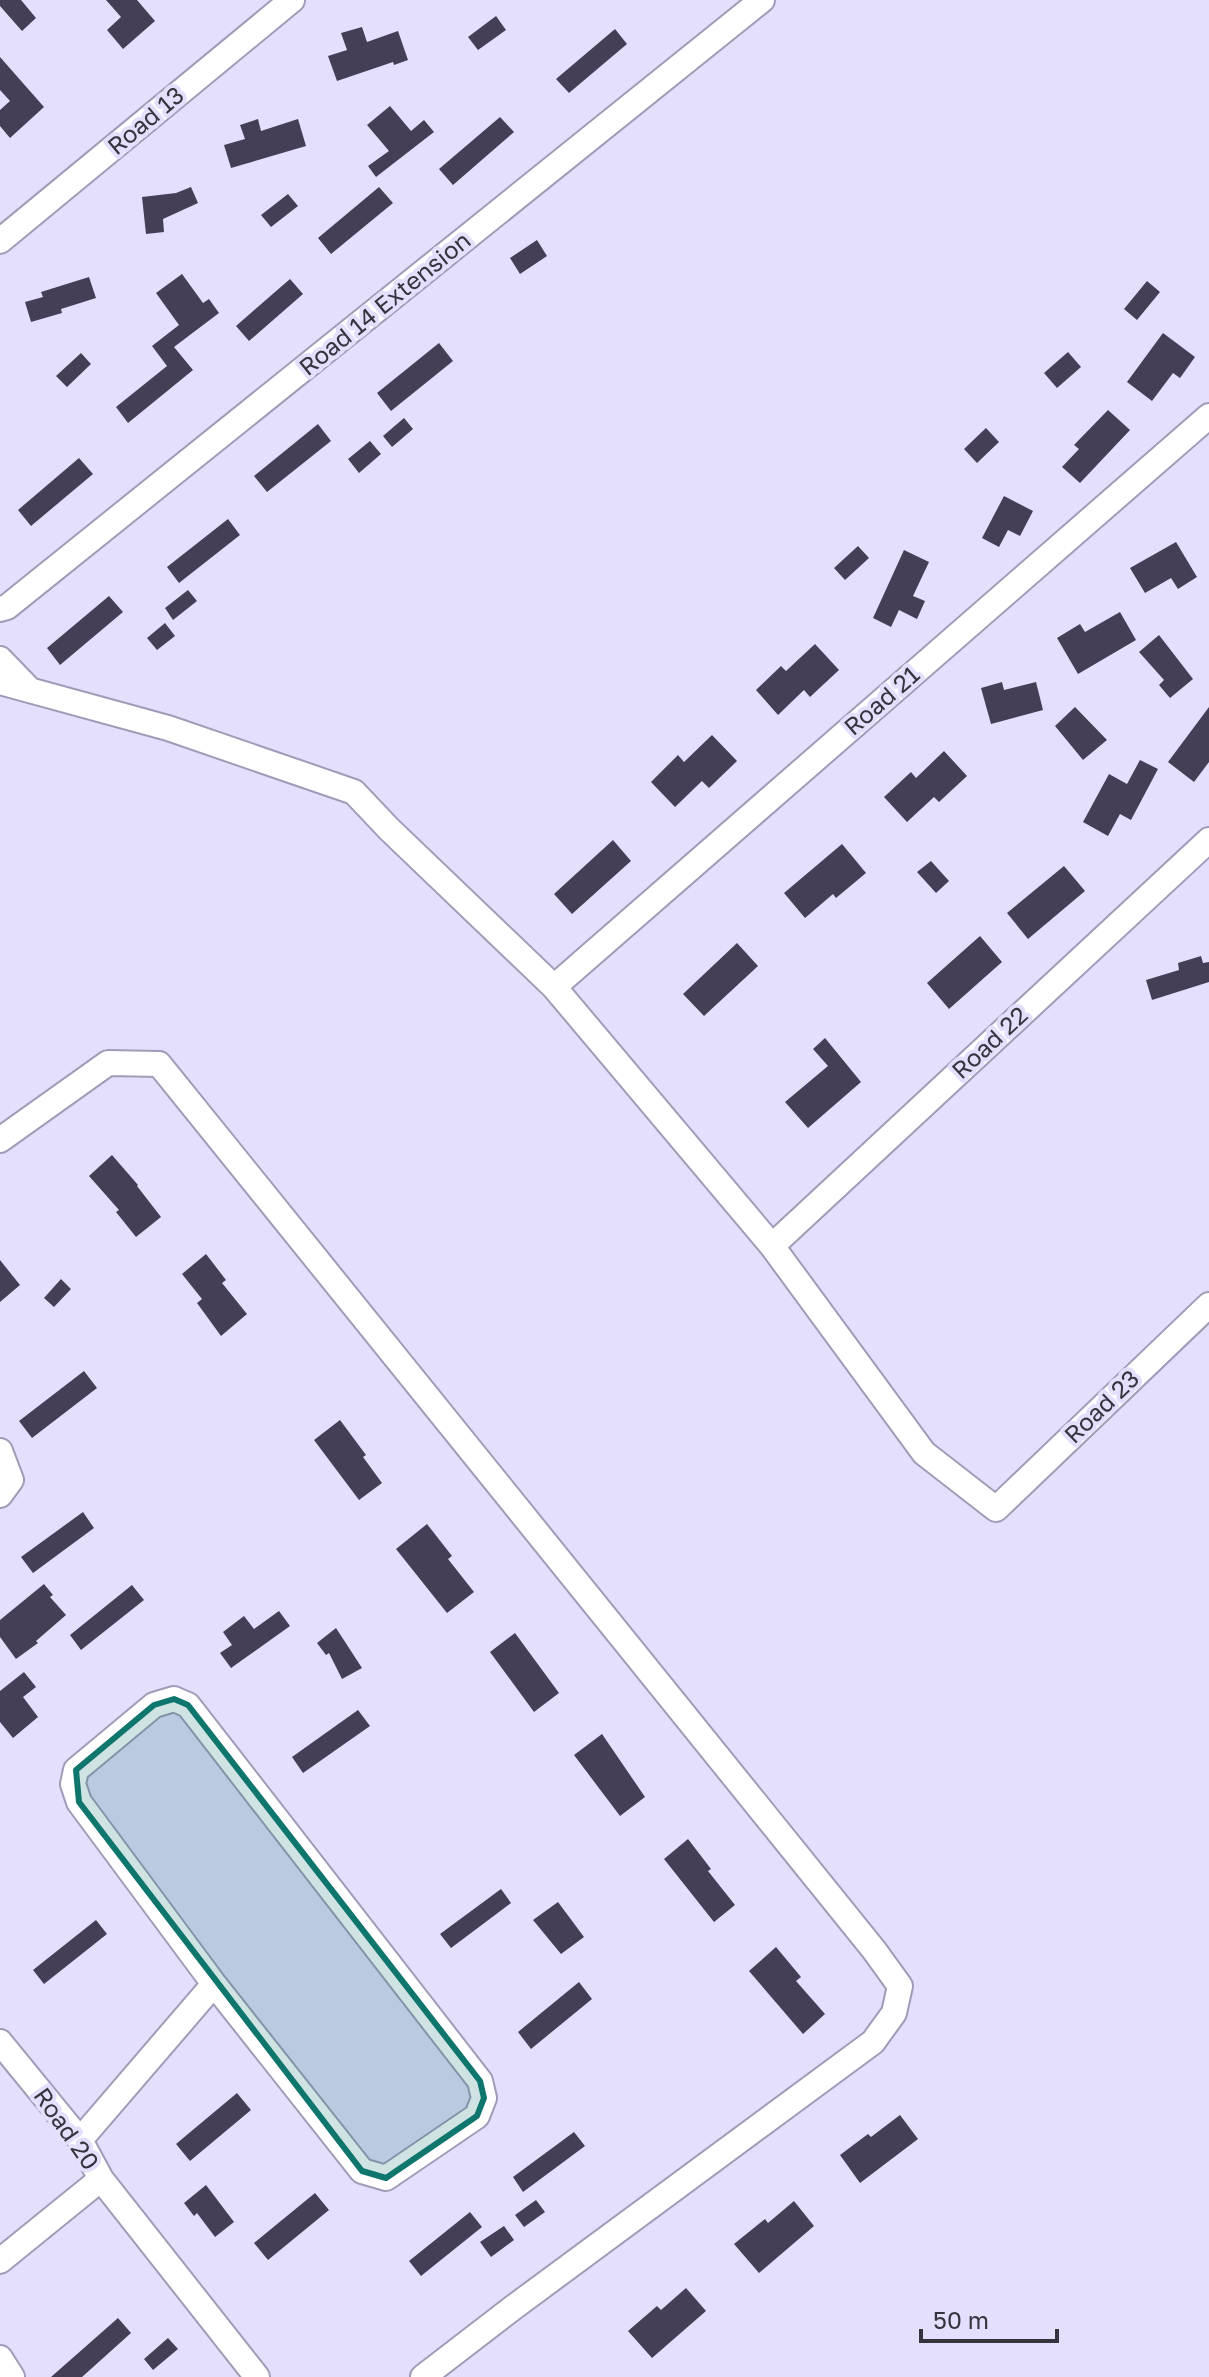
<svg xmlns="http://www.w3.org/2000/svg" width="1209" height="2377" font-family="'Golos Text',sans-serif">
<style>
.building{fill:#443f57}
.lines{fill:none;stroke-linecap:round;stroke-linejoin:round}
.minor-casing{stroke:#a19bb7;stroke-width:28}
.minor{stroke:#fff;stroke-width:24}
.marked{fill:#0f766e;fill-opacity:0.2;stroke:#0f766e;stroke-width:6;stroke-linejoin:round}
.labels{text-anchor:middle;stroke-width:8;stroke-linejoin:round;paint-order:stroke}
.street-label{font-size:24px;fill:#36333f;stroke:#e5dffe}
</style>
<rect width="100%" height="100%" fill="#e5dffe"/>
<path class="building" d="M0,0H21L36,18L22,31L0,6Z
M106,0H137L155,21L123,49L107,30L121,17Z
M496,16L506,30L478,50L468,37Z
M362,27L367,42L398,31L408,60L394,65L393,62L337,81L328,56L347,50L341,33Z
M615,29L627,44L569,93L556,79Z
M0,57L44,107L10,138L0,126V110L10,101L0,90Z
M390,106L411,131L424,120L434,132L376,177L368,166L389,151L367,125Z
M500,117L514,132L453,185L439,169Z
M258,119L261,131L298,119L306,146L231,168L224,145L245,139L240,125Z
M191,187L198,203L163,219L164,232L146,234L142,197L176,193Z
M379,187L393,203L331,254L318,238Z
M288,194L298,206L271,227L261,215Z
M537,240L547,256L520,274L510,258Z
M182,274L203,303L209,299L219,313L174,347L193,370L128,423L116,407L167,366L152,346L179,325L156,293Z
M89,277L96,298L61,309L62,313L31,322L25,302L43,297L41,292Z
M290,279L303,294L249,341L236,326Z
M1147,281L1160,292L1137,320L1124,309Z
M1163,333L1195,357L1180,378L1173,373L1152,401L1127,382Z
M439,343L453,361L391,411L377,393Z
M1068,352L1081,367L1057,388L1044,373Z
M81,353L91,364L67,387L56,376Z
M1108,410L1130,430L1080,483L1062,467L1079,449L1074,445Z
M404,418L413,429L392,447L383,436Z
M318,424L331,441L267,492L254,476Z
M986,428L999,442L977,463L964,449Z
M370,441L381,454L359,473L348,459Z
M79,458L93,474L31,526L18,510Z
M1004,496L1033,511L1020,536L1008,530L999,547L982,538Z
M228,519L240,535L179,583L167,567Z
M1176,542L1197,577L1178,589L1171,578L1145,593L1130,568Z
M858,546L869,558L845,580L834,568Z
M904,550L929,562L913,596L925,601L917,619L899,610L891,627L873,618Z
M188,590L197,601L173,620L165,608Z
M109,596L123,612L60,665L47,648Z
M1120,612L1136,640L1078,674L1057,638L1080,624L1085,632Z
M165,623L175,636L157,650L147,638Z
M1159,635L1193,679L1170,698L1159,685L1164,680L1139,652Z
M815,644L839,670L810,697L804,690L778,715L756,690L781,666L786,671Z
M1002,682L1004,690L1036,682L1043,710L991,724L981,688Z
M1075,707L1107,740L1083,760L1055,726Z
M1209,707V762L1194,782L1168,762Z
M712,735L737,761L709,788L702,781L675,807L651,782L678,755L684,762Z
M944,751L967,776L939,802L934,797L907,822L884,797L911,772L916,778Z
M1140,760L1158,769L1131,820L1120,814L1108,836L1083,822L1109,774L1127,784Z
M613,840L631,861L572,914L554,894Z
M842,844L866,873L836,898L833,894L805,918L784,893Z
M931,861L949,881L936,893L917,872Z
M1064,866L1085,891L1028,939L1007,913Z
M980,936L1002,962L949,1009L927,983Z
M737,943L758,966L704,1016L683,994Z
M1201,956L1203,963L1209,962V982L1152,1000L1146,980L1179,970L1178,963Z
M825,1038L861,1082L808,1128L785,1102L828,1066L813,1049Z
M112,1155L138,1185L137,1186L161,1217L136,1237L116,1212L119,1210L89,1176Z
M206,1254L226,1280L222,1283L247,1314L221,1336L197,1303L202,1299L182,1274Z
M0,1260L20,1285L0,1302Z
M61,1279L71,1289L54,1307L44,1298Z
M84,1371L97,1388L32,1438L19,1421Z
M340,1420L366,1455L363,1457L382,1483L359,1500L314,1440Z
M83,1512L94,1528L33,1573L21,1557Z
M427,1524L452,1556L448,1559L474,1592L447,1613L396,1549Z
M44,1584L53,1595L50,1597L66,1615L36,1641L38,1643L16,1659L0,1637V1620Z
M132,1585L144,1600L81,1650L70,1635Z
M279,1611L290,1626L231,1668L220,1653L232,1645L223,1632L244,1616L254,1629Z
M336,1628L362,1668L342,1679L329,1653L326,1655L317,1643Z
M515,1633L559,1693L534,1712L490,1652Z
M24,1672L36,1687L23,1697L38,1717L13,1738L0,1722V1691Z
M358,1710L370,1726L303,1773L292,1757Z
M602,1734L645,1797L620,1816L574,1755Z
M688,1839L711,1869L708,1871L735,1905L714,1922L664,1859Z
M501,1889L511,1903L451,1948L440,1934Z
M558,1902L584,1937L561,1954L533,1920Z
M96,1920L107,1934L44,1984L33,1970Z
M776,1947L801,1977L796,1981L825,2014L803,2034L749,1971Z
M579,1982L592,1999L531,2049L518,2032Z
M237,2093L251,2110L190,2161L176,2144Z
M900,2115L918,2139L860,2183L840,2155L868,2134L871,2137Z
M574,2132L585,2146L523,2192L513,2177Z
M206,2185L234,2222L215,2237L197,2213L194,2216L184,2203Z
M315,2193L329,2210L268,2260L254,2243Z
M536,2200L545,2212L524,2227L515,2215Z
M794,2201L814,2226L759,2273L734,2244L765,2219L768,2223Z
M470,2212L482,2227L421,2276L409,2261Z
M504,2226L514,2240L491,2257L480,2242Z
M686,2288L706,2311L652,2358L628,2331L657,2306L661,2310Z
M118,2318L131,2333L82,2377H51Z
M168,2338L178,2349L153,2370L144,2359Z"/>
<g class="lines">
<g class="minor-casing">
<path id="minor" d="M0,241L292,0
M0,609L7,607L762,0
M0,659L28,688
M0,682L168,728L354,792L389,829L554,987L772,1246L924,1453L996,1509L1209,1305
M554,987L1209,416
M0,1140L108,1063L159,1064L874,1950L900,1986L894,2013L873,2042L514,2307L423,2377
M772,1246L1209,840
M0,1451L11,1480L0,1495
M174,1699L188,1705L480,2081L484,2098L477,2116L386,2178L362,2171L214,1984L79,1802L73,1784L76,1770L154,1705Z
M0,2042L80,2140L101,2179L257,2377
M80,2140L214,1984
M0,2261L101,2179
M0,2358L12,2377"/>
</g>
<use href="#minor" class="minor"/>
</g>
<path class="marked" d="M174,1699L188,1705L480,2081L484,2098L477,2116L386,2178L362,2171L79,1802L76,1770L154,1705Z"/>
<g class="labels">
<g class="street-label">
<text transform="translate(146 121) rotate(-40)" y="8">Road 13</text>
<text transform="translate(385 304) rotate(-39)" y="8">Road 14 Extension</text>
<text transform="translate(882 701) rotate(-41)" y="8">Road 21</text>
<text transform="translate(990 1043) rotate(-43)" y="8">Road 22</text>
<text transform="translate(1102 1407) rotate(-44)" y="8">Road 23</text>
<text transform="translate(66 2129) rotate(55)" y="8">Road 20</text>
</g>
</g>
<path d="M921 2329v12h136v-12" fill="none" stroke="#36333f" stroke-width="4"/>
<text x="933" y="2329" font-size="24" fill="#36333f" stroke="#e5dffe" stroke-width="6" paint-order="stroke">50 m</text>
</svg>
